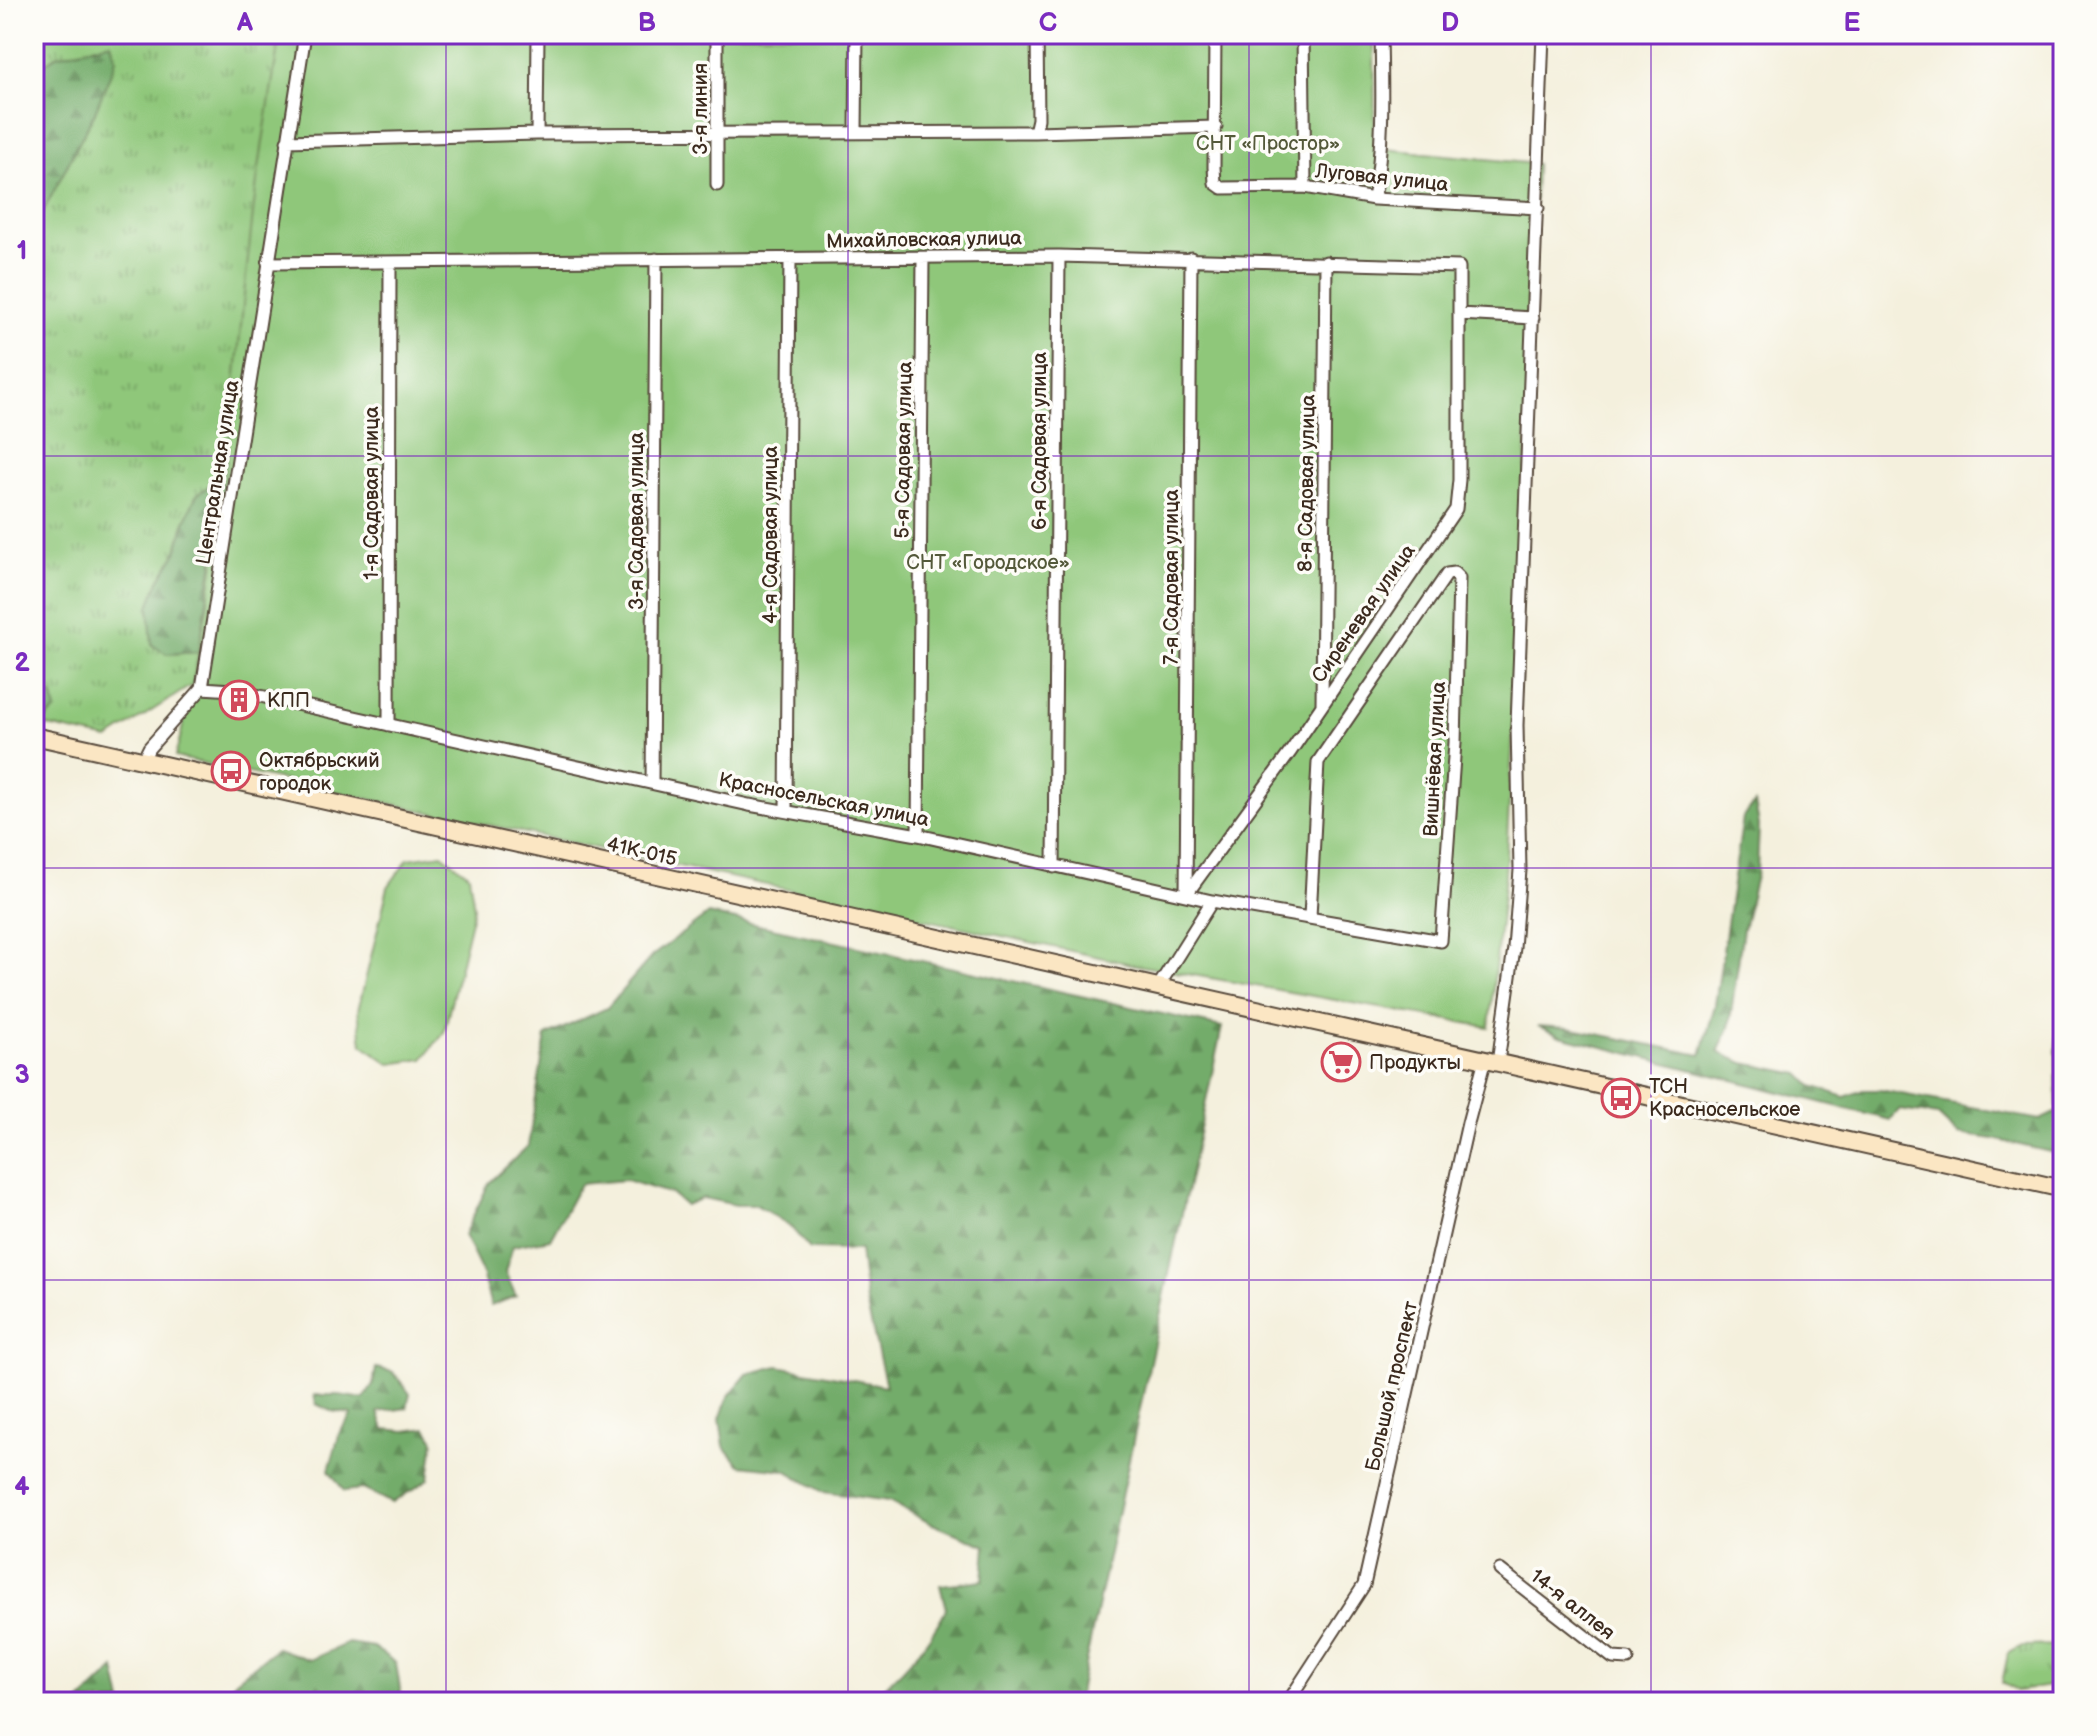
<svg xmlns="http://www.w3.org/2000/svg" width="2097" height="1736" font-family="'Balsamiq Sans',sans-serif">
<style>
.grass{fill:url(#grass-tufts);stroke:#65784c;stroke-width:2}
.forest{fill:url(#forest-firs);stroke:#576b44;stroke-width:2}
.garden{fill:#8fc77a;stroke:#65784c;stroke-width:2}
.lines{fill:none;stroke-linecap:round;stroke-linejoin:round}
.stream{stroke:#40acbf;stroke-width:3}
.minor-casing{stroke:#57483b;stroke-width:15}
.secondary-casing{stroke:#57483b;stroke-width:20}
.minor{stroke:#fff;stroke-width:11}
.secondary{stroke:#fbe6c3;stroke-width:16}
.grid{fill:none;stroke:#7b2cbf;stroke-width:2;stroke-opacity:0.55}
.labels{text-anchor:middle;stroke-width:7;stroke-linejoin:round;paint-order:stroke}
.street-label{font-size:20px;fill:#3b2a1e;stroke:#fdfcf7}
.park-label{font-size:20px;fill:#54593a;stroke:#fdfcf7}
.poi-label{font-size:20px;fill:#3b2a1e;stroke:#fdfcf7;text-anchor:start}
.neatline{fill:none;stroke:#7b2cbf;stroke-width:3}
.grid-label{font-size:26px;text-anchor:middle;font-weight:bold;fill:#7b2cbf}
</style>
<defs>
<pattern id="grass-tufts" width="24" height="20" patternUnits="userSpaceOnUse" patternTransform="scale(2)"><rect width="24" height="20" fill="#8fc77a"/><path d="M3 7l-1-3M5 7V3M7 7l1-3M15 17l-1-3M17 17v-4M19 17l1-3" fill="none" stroke="#76a263"/></pattern>
<pattern id="forest-firs" width="22" height="20" patternUnits="userSpaceOnUse" patternTransform="scale(2)"><rect width="22" height="20" fill="#73ac6a"/><path d="M5 1l3.5 6h-7zM16 11l3.5 6h-7z" fill="#608c57"/></pattern>
</defs>
<rect width="100%" height="100%" fill="#fdfcf7"/>
<filter id="ink" filterUnits="userSpaceOnUse"><feTurbulence type="fractalNoise" baseFrequency=".0125" numOctaves="2"/><feDisplacementMap in="SourceGraphic" scale="16" xChannelSelector="R" yChannelSelector="G"/><feConvolveMatrix kernelMatrix="1 2 1 2 8 2 1 2 1" color-interpolation-filters="sRGB"/></filter>
<filter id="wash" filterUnits="userSpaceOnUse"><feTurbulence type="fractalNoise" baseFrequency=".006" numOctaves="4" result="noise"/><feDisplacementMap in="SourceGraphic" scale="32" xChannelSelector="R" yChannelSelector="G"/><feGaussianBlur stdDeviation="1.8" result="paint"/><feColorMatrix in="noise" values="0 0 0 0 0 0 0 0 0 0 0 0 0 0 0 0 0 1.4 0 .05"/><feComposite in="paint" operator="in"/></filter>
<g filter="url(#wash)">
<rect width="100%" height="100%" fill="#f4f0dd"/>
<path class="grass" d="M34,34H280L256,196L225,483L210,485L184,524L176,553L159,581L167,654L199,652L195,683L108,739L34,723V721L45,720L53,696L34,687V229L95,112L56,56L34,71Z
M2063,1645V1684L2018,1691L2002,1683L2008,1654L2022,1646Z"/>
<path class="forest" d="M111,42L116,60L95,112L34,229V71L56,56Z
M225,483L199,652L167,654L152,645L149,606L159,581L176,553L184,524L196,496L210,485Z
M34,687L53,696L56,710L45,720L34,721Z
M1755,803L1759,825L1757,872L1743,929L1729,1028L1718,1052L1744,1063L1800,1074L1812,1086L1845,1097L1863,1090H1880L2040,1120L2057,1112L2056,1049L2063,985V1155L1994,1139L1958,1134L1938,1115L1899,1110L1890,1120L1560,1036L1538,1026L1568,1028L1701,1055L1715,1005L1743,817Z
M708,914L1222,1027L1077,1702H866C900,1676 927,1647 946,1609L940,1585L983,1580L986,1546L930,1523L889,1501L823,1492L785,1470L740,1465L724,1446L720,1419L728,1397L747,1374L778,1366L886,1386L866,1302L860,1250L810,1249L789,1225L756,1205H736L703,1198L685,1205L672,1194L626,1180L580,1184L550,1239L513,1246L505,1272L516,1296L491,1306L481,1270L464,1235L489,1183L528,1146L546,1036L607,1008L652,956Z
M376,1368L393,1372L410,1394L407,1408L378,1412L384,1429L405,1431L426,1428L434,1440L429,1479L392,1503L363,1489L344,1491L329,1470L340,1432L352,1414L331,1411L316,1404L314,1395H339L364,1399L373,1385Z
M348,1643L373,1647L396,1663L402,1702H216L236,1680L277,1648L310,1660Z
M115,1669L122,1702H80Z"/>
<path class="garden" d="M280,34H1374L1375,148L1536,164L1522,573L1505,876L1489,1027L1136,965L175,757C224,574 232,384 255,197C262,142 272,88 280,34Z
M442,854L469,875L474,908L444,1032L423,1059L390,1064L362,1044L358,1010L388,887L408,859Z"/>
<g class="lines">
<path class="stream" d="M2058,1702L2063,1701"/>
</g>
</g>
<g filter="url(#ink)">
<g class="lines">
<g class="minor-casing">
<path id="minor" d="M717,34V185
M1215,34L1214,167L1215,183L1222,188L1305,187L1374,199L1538,208
M1303,34L1305,187
M856,131L857,34
M1035,132L1038,119L1037,34
M537,134L538,34
M287,141L537,134L1035,132L1216,127
M1374,199C1384,144 1382,89 1381,34
M268,263L1059,256L1459,267V480L1456,509L1291,751L1186,895
M1459,314L1533,318
M202,688L233,690L749,805L918,835L1212,901L1441,941L1455,743L1459,578L1454,573L1447,574L1318,762L1310,917
M1322,705L1326,262
M389,725L390,262
M143,760L149,748L202,688L305,34
M652,783L656,259
M786,811L790,259
M918,835L923,258
M1054,867L1059,256
M1186,894L1191,258
M1158,987L1212,901
M1498,1062L1514,948L1520,870L1517,725L1543,34
M1500,1570L1613,1658L1628,1659
M1288,1702L1364,1585L1468,1123L1485,1059"/>
</g>
<g class="secondary-casing">
<path id="secondary" d="M34,736L2063,1189"/>
</g>
<use href="#minor" class="minor"/>
<use href="#secondary" class="secondary"/>
</g>
</g>
<path class="grid" d="M446,34V1702M848,34V1702M1249,34V1702M1651,34V1702M34,456H2063M34,868H2063M34,1280H2063"/>
<defs>
<g id="building-ring" transform="scale(2)"><circle r="9.5" fill="#fdfcf7" stroke="#d1495b" stroke-width="1.5"/><path d="M-4-6H4V6H1V3H-1V6H-4ZM-2.5-4.3h1.7v1.8h-1.7ZM.8-4.3h1.7v1.8H.8ZM-2.5-1h1.7V.8h-1.7ZM.8-1h1.7V.8H.8Z" fill="#d1495b"/></g>
<g id="bus-ring" transform="scale(2)"><circle r="9.5" fill="#fdfcf7" stroke="#d1495b" stroke-width="1.5"/><path d="M-5-6H5V4H4V6H2V4H-2V6H-4V4H-5ZM-3.5-4V0h7V-4ZM-3.5 1.2v1.5H-2V1.2ZM2 1.2v1.5H3.5V1.2Z" fill="#d1495b"/></g>
<g id="supermarket-ring" transform="scale(2)"><circle r="9.5" fill="#fdfcf7" stroke="#d1495b" stroke-width="1.5"/><path d="M-6-5.5h2.5l.6 2H6L4.5 2H-2.5L-4.4-4H-6ZM-1.5 3.2a1.3 1.3 0 1 0 .1 0ZM3 3.2a1.3 1.3 0 1 0 .1 0Z" fill="#d1495b"/></g>
</defs>
<g fill-rule="evenodd">
<use href="#building-ring" x="239" y="700"/>
<use href="#bus-ring" x="231" y="771"/>
<use href="#supermarket-ring" x="1341" y="1062"/>
<use href="#bus-ring" x="1621" y="1098"/>
</g>
<g class="labels">
<g class="street-label">
<text transform="translate(700 109) rotate(-90)" y="7">3-я линия</text>
<text transform="translate(1382 177) rotate(6)" y="7">Луговая улица</text>
<text transform="translate(924 239) rotate(-1)" y="7">Михайловская улица</text>
<text transform="translate(1039 441) rotate(-90)" y="7">6-я Садовая улица</text>
<text transform="translate(903 450) rotate(-89)" y="7">5-я Садовая улица</text>
<text transform="translate(217 472) rotate(-81)" y="7">Центральная улица</text>
<text transform="translate(1306 483) rotate(-89)" y="7">8-я Садовая улица</text>
<text transform="translate(371 493) rotate(-90)" y="7">1-я Садовая улица</text>
<text transform="translate(636 521) rotate(-90)" y="7">3-я Садовая улица</text>
<text transform="translate(770 535) rotate(-90)" y="7">4-я Садовая улица</text>
<text transform="translate(1171 577) rotate(-90)" y="7">7-я Садовая улица</text>
<text transform="translate(1363 613) rotate(-55)" y="7">Сиреневая улица</text>
<text transform="translate(1434 759) rotate(-87)" y="7">Вишнёвая улица</text>
<text transform="translate(824 799) rotate(11)" y="7">Красносельская улица</text>
<text transform="translate(642 851) rotate(13)" y="7">41К-015</text>
<text transform="translate(1391 1386) rotate(-77)" y="7">Большой проспект</text>
<text transform="translate(1573 1604) rotate(38)" y="7">14-я аллея</text>
</g>
<g class="park-label">
<text x="1268" y="150">СНТ «Простор»</text>
<text x="988" y="569">СНТ «Городское»</text>
</g>
<g class="poi-label">
<text x="267" y="707">КПП</text>
<text x="259" y="767">Октябрьский<tspan x="259" dy="23">городок</tspan></text>
<text x="1369" y="1069">Продукты</text>
<text x="1649" y="1093">ТСН<tspan x="1649" dy="23">Красносельское</tspan></text>
</g>
</g>
<rect width="2097" height="1736" fill="none" stroke="#fdfcf7" stroke-width="88"/>
<rect x="44" y="44" width="2009" height="1648" class="neatline"/>
<g class="grid-label">
<text x="245" y="31">A</text>
<text x="647" y="31">B</text>
<text x="1048" y="31">C</text>
<text x="1450" y="31">D</text>
<text x="1852" y="31">E</text>
<text x="22" y="259">1</text>
<text x="22" y="671">2</text>
<text x="22" y="1083">3</text>
<text x="22" y="1495">4</text>
</g>
</svg>
